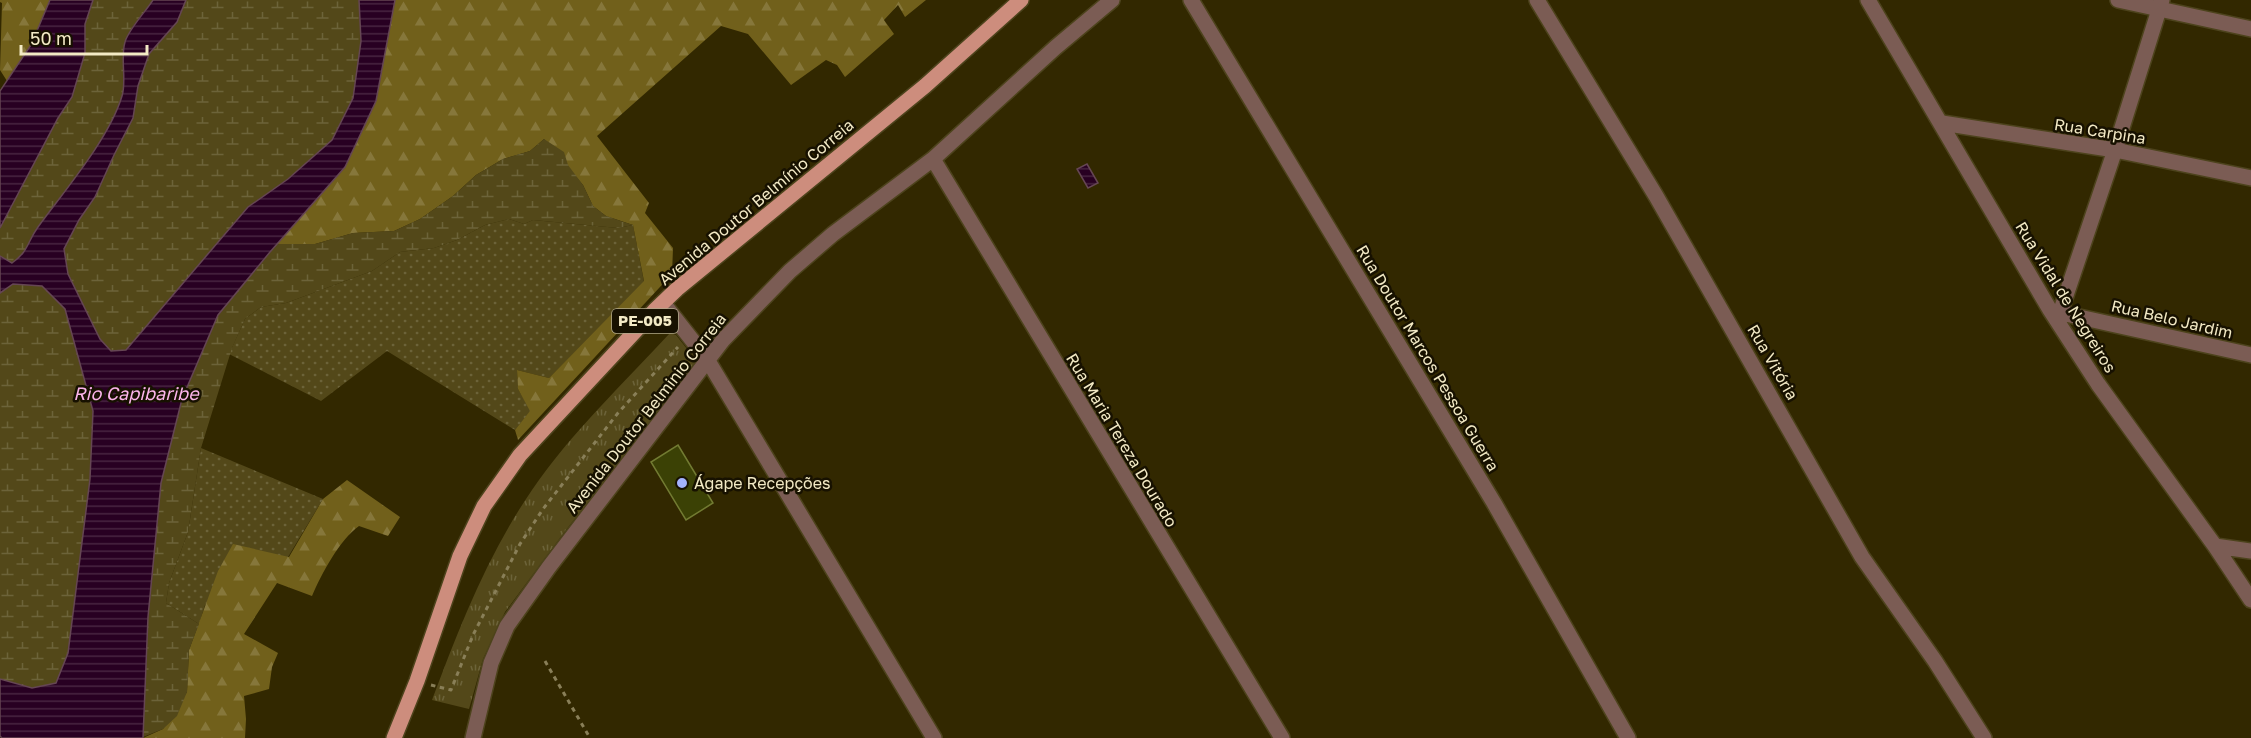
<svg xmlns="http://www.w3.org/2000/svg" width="2251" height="738" font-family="'Golos Text',sans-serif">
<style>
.grass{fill:url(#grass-dots)}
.forest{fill:url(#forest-firs)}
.wetland{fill:url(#wetland-marsh)}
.park{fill:url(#park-tufts)}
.water{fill:url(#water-rules);stroke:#654653;stroke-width:1.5}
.building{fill:#3b4105;stroke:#727b32;stroke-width:1.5}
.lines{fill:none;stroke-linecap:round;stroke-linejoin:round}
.minor-casing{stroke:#4d431c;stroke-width:18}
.major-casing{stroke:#4d431c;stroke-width:18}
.path{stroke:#897f58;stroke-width:3;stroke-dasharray:4.5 4.5;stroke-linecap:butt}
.minor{stroke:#7b5c54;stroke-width:15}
.major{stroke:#cd8d7d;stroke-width:15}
.poi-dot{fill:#a3b2fd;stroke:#171100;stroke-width:2}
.labels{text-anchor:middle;stroke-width:5;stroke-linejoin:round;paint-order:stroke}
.shield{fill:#171100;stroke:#b1a98a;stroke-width:1.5}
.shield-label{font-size:15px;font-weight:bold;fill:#f3eac5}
.street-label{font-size:16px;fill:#f3eac5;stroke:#171100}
.poi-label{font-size:16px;fill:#f3eac5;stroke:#171100;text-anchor:start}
.water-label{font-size:18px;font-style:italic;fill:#fbb4ea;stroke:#171100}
</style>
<defs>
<pattern id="grass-dots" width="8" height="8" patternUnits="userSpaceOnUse" patternTransform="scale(1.5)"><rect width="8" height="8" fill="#534819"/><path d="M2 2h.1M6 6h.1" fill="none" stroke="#6c6339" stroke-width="1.8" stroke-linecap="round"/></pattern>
<pattern id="forest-firs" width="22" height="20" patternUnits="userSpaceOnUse" patternTransform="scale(1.5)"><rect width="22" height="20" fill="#71601b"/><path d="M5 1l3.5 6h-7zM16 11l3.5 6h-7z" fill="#86773b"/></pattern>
<pattern id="wetland-marsh" width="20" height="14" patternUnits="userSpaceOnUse" patternTransform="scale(1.5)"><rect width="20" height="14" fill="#534819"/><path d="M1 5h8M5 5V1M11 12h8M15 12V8" fill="none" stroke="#6c6339"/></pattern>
<pattern id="park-tufts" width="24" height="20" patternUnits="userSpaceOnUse" patternTransform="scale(1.5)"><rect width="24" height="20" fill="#534819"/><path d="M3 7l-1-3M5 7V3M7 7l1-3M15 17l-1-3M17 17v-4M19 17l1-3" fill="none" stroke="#6c6339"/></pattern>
<pattern id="water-rules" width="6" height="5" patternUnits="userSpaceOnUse" patternTransform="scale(1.5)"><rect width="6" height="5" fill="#280022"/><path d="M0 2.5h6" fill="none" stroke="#482541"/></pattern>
</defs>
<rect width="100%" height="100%" fill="#322800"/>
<path class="grass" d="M509,219L524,224L533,220L618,228L633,225L644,282L549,378L517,370L518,389L531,411L515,430L387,351L321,401L229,354L245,319L261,307L286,303L372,271L400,252L434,248L457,240L485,225Z
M201,448L323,499L288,557L205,605L199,624L166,603L169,583L188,532Z"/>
<path class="forest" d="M0,0H50L31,45L7,81L0,70L2,3L0,2Z
M395,0H926L905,17L898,5L884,20L894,34L845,77L837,65L826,60L791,85L748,34L721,26L597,136L649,203L645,213L673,248L672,274L518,440L515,430L530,411L518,389L517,370L549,378L644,281L633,225L606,216L593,206L583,185L544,139L530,151L503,159L476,175L453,196L420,219L394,231L353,233L315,244H277L345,167L376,101Z
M347,480L400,517L388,536L359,526C340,539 321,575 312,596L277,583L244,634L278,653L272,667L269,689L244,696L246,719L245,738H143L163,729L187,692L189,650L218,571L233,544L289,557L323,499Z"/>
<path class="wetland" d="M93,0H153C145,11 128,30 125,42C120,59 127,80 122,96C109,139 65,190 38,227C26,243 30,250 12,263L0,256V228L6,213L58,118L72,97L85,53V24Z
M186,0H359L361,41L353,98L332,141L288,179L248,207L126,350L111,351L100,339L68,274L64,249L79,220L95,197L114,155L133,118L138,86L149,54L177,22Z
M544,139L564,152L568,165L583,185L593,206L606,216L633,225L618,228L533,220L524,224L509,219L485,225L457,240L434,248L400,252L372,271L286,303L261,307L245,319L232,348L201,448L188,532L169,583L166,603L199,624L189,650L187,692L177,716L163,729L143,737L148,617L161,483L182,399L218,315L277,244H315L353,233L394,231L420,219L453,196L476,175L503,159L530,151Z
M13,284L42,286L65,309L93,411L90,479L68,653L56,683L32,688L0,679V293Z"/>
<path class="park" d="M670,333L676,335L698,363L566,530L505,612L483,659L469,709L432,700C459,628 488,554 532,490C571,433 623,384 670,333Z"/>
<path class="water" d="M50,0H93L85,24V53L72,97L58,118L0,228V91L31,45Z
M153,0H186L177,22L149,54L138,86L133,118L114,155L95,197L79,220L64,249L68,274L100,339L111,351L126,350L248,207L288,179L332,140L353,98L361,41L359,0H395L376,101L345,167L270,252L218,315L182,399L161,483L148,617L143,738H2L0,736V679L32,688L56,683L68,653L90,479L93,411L65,309L42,286L13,284L0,293V256L12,263C29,251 27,242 38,227C65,190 109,139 122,96C127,80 120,59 125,42C128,30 146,11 153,0Z
M1087,164L1098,183L1088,188L1077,169Z"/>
<path class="building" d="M678,445L713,503L686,520L651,462Z"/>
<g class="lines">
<g class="minor-casing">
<path id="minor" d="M1191,0L1494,503L1628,738
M1537,0L1656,196L1862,557L1935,661L1984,738
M1868,0L2050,310L2098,384L2215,546L2251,600
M2118,0L2251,29
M1942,123L2115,150L2251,178
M933,159L1282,738
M663,303L707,359L934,738
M2052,311L2251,355
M2060,313L2115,150L2162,0
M2215,546L2251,551
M473,738L491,663L507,626L549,567L723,340L790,271L833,234L933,159L1056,47L1112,0"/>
</g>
<g class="major-casing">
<path id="major" d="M394,738L417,681L460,556L484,506L520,455L654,311L677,289L925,86L1021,0"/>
</g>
<path class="path" d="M545,661L590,738
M431,685L451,690L473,635L520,544L543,509L618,413L678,347"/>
<use href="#minor" class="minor"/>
<use href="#major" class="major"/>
</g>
<circle class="poi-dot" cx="682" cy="483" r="6"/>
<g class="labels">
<rect class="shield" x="612" y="309" width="66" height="24" rx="4.5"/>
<g class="shield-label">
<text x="645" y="326">PE-005</text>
</g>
<g class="street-label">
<text transform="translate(2100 131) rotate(9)" y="6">Rua Carpina</text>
<text transform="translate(756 202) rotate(-40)" y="6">Avenida Doutor Belmínio Correia</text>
<text transform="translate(2066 297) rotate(58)" y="6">Rua Vidal de Negreiros</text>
<text transform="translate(2172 319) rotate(13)" y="6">Rua Belo Jardim</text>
<text transform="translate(1428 358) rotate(59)" y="6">Rua Doutor Marcos Pessoa Guerra</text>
<text transform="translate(1773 362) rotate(60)" y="6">Rua Vitória</text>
<text transform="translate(646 413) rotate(-52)" y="6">Avenida Doutor Belminio Correia</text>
<text transform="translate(1122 440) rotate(59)" y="6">Rua Maria Tereza Dourado</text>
</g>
<g class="poi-label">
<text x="694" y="489">Ágape Recepções</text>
</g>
<g class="water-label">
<text x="136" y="400">Rio Capibaribe</text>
</g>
</g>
<path d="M21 45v9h126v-9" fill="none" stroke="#f3eac5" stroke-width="3"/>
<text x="30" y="45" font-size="18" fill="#f3eac5" stroke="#171100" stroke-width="4.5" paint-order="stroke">50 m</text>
</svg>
